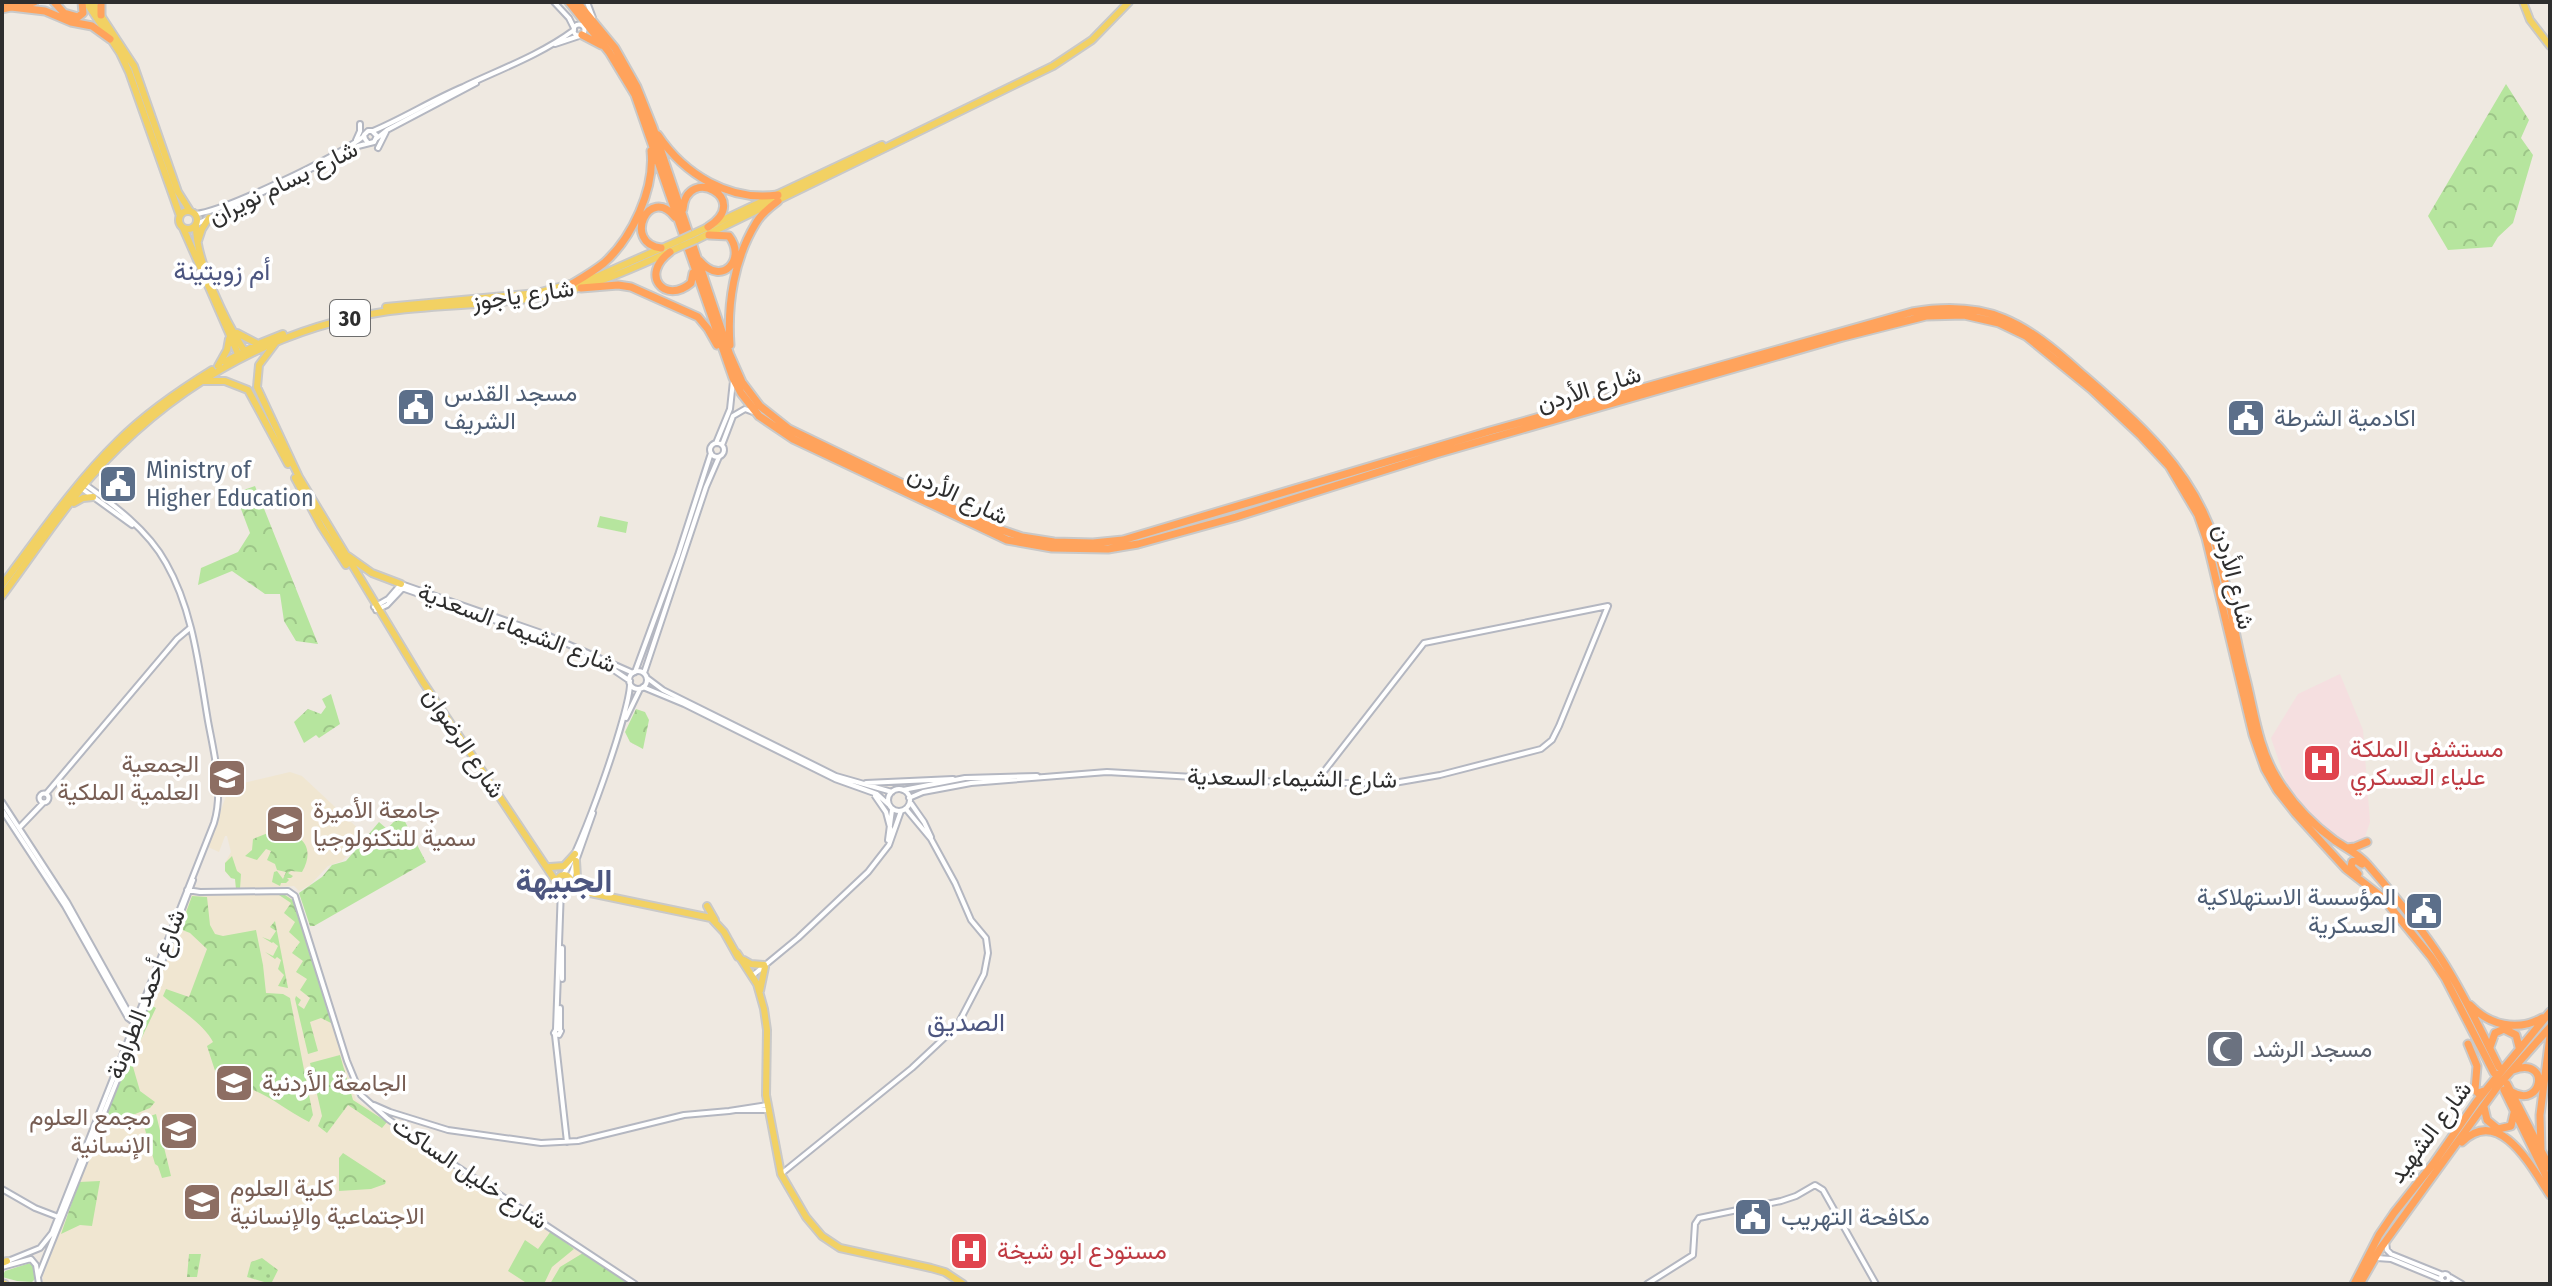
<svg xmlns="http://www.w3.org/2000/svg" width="2552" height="1286" font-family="'Fira Sans Condensed',Vazirmatn,sans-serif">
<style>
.education{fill:#f0e6d1}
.medical{fill:#f5dfe0}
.grass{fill:#b6e59e}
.forest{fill:url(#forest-crowns)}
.garden{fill:url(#garden-dots)}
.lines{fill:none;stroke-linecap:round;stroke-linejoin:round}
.minor-casing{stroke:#b4b7c1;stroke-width:8}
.major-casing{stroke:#c9c9c9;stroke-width:10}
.highway-casing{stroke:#c9c9c9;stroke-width:11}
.minor{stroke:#fff;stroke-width:4}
.major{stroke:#f2d163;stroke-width:6}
.highway{stroke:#ffa35c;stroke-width:7}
.major-bridge-casing{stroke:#c9c9c9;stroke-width:10;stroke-linecap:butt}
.major-bridge{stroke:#f2d163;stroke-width:6}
.labels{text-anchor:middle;stroke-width:7;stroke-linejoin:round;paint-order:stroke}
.shield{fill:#fff;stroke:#6d6d6d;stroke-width:2}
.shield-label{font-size:22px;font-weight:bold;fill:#2e2e2e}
.street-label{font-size:24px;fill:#2e2e2e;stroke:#fff}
.service-label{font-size:24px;fill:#4e5e75;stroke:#fff;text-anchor:start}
.health-label{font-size:24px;fill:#be3a42;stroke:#fff;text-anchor:start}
.education-label{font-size:24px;fill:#785e54;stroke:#fff;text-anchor:start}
.worship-label{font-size:24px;fill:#5b616d;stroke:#fff;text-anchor:start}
.neighbourhood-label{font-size:26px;fill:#4d5680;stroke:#fff}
.district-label{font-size:32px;font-weight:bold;fill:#4d5680;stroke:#fff}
</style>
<defs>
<pattern id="forest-crowns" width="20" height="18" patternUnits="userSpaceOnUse" patternTransform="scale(2)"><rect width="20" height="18" fill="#b6e59e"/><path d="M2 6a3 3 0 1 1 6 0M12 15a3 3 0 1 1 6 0" fill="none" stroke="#9dc588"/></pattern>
<pattern id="garden-dots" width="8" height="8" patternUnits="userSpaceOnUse" patternTransform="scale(2)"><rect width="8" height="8" fill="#b6e59e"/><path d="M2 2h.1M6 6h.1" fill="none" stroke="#9dc588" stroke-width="1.8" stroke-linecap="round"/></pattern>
</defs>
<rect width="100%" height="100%" fill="#efe9e1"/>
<path class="education" d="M290,772L302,776L366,836L342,861L328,866L310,885L299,891L294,886L236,889L235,879L231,878L225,871V863L231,852L227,836H225L219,852L208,847L226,796L231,786Z
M193,894H285L290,896L294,901L356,1100L629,1284H43V1276L48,1263L190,896Z"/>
<path class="medical" d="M2340,674L2363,730L2370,822L2365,837L2352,845L2337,838L2300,806L2288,788L2271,738L2298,694Z"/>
<path class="grass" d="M600,516L628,522L626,533L597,527Z
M30,1263L34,1265L35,1279L32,1282L17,1281L2,1277L5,1271Z"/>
<path class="forest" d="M2506,84L2529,120L2521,138L2533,155L2513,223L2498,237L2492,247L2448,250L2428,216Z
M255,486L318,644L296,641L284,621L280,594H265L232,571L198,585L201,568L238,552L250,533L235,493Z
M331,694L340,724L319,738L316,735L304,743L294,722L308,709L321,714L326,707L322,699Z
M636,709L645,712L649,720L643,749L630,742L625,732Z
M401,814L426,862L314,926H310L299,893L322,877L332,865L346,861L379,822L387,829Z
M273,831C300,831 317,846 302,872L291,871L288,873L293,876L291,878H287L289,880L286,883H281L280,886L272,882L274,872L277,871L283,879L286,872L277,870L275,864L267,860L271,851L266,849L257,860L245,856L252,850L253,839Z
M232,856L237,871L241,874L240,889H236L235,879L231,878L225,871V863Z
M279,895H285L294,901L333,1024L321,1018L310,1022L318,1051L308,1054L295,999L296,996L301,1000L298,1005L304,1009L310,998L300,990L307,979L296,972L303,961L292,953L300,942L289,932L295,922L284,913L291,903Z
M192,896L207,897L210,925L215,934L223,936L256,930L263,965L266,993L283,994L290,998L313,1115L309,1122C276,1105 259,1084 219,1083L207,1046L213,1042C203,1023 180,1010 163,996L166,989L189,997L207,949L190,933L180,929Z
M275,921L288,988L278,986L284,975L278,969L281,960L277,957L275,959L265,952L273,956L278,946L273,942L272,943L262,937L270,940L276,931L270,927Z
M149,1004L156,1008L131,1060L140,1091L155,1102L150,1108L103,1127L101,1125Z
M340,1055L353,1100L387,1122L382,1128L348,1105L327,1133L318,1126L322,1116L310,1063Z
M156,1114L171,1176L162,1178L158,1166L155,1164L142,1119Z
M343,1153L386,1181L385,1184L371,1189L339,1191V1158Z
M100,1181L92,1226L80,1225L61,1234L79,1182Z
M551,1231L574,1249L552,1267L544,1284H528L508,1271L525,1240L538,1249Z
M583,1253L629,1284H550L560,1267Z"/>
<path class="garden" d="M189,1254H201L197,1277H187Z
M262,1258L278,1270L271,1284L247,1277L251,1262Z"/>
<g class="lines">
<g class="minor-casing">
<path id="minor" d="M554,2L569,18L574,28
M587,2L593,18
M573.5 30a5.5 5.5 0 1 1 11 0a5.5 5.5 0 1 1-11 0Z
M555,44L579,36
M373,131C404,118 432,100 463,87C501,69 540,55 574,30
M377,138L387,130L476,83
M356,140L360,131V124
M378,148L386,132
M195,214C223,212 341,155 364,136
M197,224L358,146L374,142L377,136L372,131H368L364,135L365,139L368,143
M716,443L730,409L733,381
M710 450a7 7 0 1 1 14 0a7 7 0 1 1-14 0Z
M722,445L733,416L745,409L753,412
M81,488L132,525
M399,587L546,638
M374,607L388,599L401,584L547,635L633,673
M376,610L387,605L404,587
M605,664L630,681
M629 680a9 9 0 1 1 18 0a9 9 0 1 1-18 0Z
M635,672L678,555L711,453
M644,673L706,487L719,457
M647,678L663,690L836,776L892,792
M643,687L684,704L835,779L877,794L888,804
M626,718L640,689
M866,783L953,779
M888 800a11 11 0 1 1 22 0a11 11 0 1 1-22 0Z
M903,790L965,778L1037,776
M39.5 798a4.5 4.5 0 1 1 9 0a4.5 4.5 0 1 1-9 0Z
M46,794L177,639L190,628
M875,796L886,812L891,831
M909,798L923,792L971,783L1107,772L1299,783H1394L1440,775L1541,749L1552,740L1559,726L1608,606L1424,643L1315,783
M2,802L67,902L126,1008L137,1021
M910,802L924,822L931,837
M2,810L65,906L128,1018L136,1024
M20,827L43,803
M888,840L892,810
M563,875C580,853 631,709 630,683
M570,878L593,813
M187,890L200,892L288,891L295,896L347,1061L361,1095L388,1119L432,1150L635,1284
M752,976L798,938L868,872L889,845L901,811
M562,979V948
M557,1028L561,1031L559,1035L554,1033Z
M556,1029L561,888
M560,1029V1008
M555,1035L567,1142
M374,1105L390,1112L448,1130L541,1143L578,1141L684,1115L729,1111L767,1105
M736,1110H768
M781,1174L912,1068L957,1026L984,974L988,953L986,938L971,920L955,883L931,839L906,809
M2,1189L35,1208L61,1218
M2386,1242L2387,1250L2391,1254L2443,1275
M2377,1258L2391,1259L2442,1280
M8,1261L40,1248L52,1233L214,823C224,790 214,754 208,721C199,668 193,610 166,563C148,530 113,504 83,483
M2,1267L31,1259L36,1265L39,1284
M2441 1278a4 4 0 1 1 8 0a4 4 0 1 1-8 0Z
M38,1277L122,1068L193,880
M2450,1277L2462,1284
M1647,1284L1693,1255L1695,1224L1699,1218L1781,1201L1796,1196L1815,1185L1823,1190L1876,1284"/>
</g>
<g class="major-casing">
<path id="major" d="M86,2L120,53L129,72L180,216
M92,2L134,66L178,192L190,211
M2523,2L2530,20L2550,46
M179 220a9 9 0 1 1 18 0a9 9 0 1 1-18 0Z
M196,226C196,262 226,322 245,352
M183,228L239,356
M693,234L882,145
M696,240L1053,66L1092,40L1129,2
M198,241L202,229L209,218
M386,307L537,293L596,277L680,240
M237,333L258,344
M277,341L259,365L257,387L299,477L423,682L557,883
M225,362L258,344L283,334
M218,366L227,350L229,339
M202,381H225L248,390L288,464
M295,478L321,526L346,565
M74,503L83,498L93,497
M348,556L372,573L401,584
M2,585C39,536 74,484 118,441C146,413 178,391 212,370
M2,596C31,557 58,516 89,479C165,392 268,329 383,312C437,304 492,306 546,296C593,287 639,266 682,246
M576,861L577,877L583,888
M550,867L564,866L575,854
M557 882a7 7 0 1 1 14 0a7 7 0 1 1-14 0Z
M566,888L711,918L724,932L738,957
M707,906L715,920
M737,953L757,984L764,1009L767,1030L766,1095L781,1174L806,1217L822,1236L840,1248L931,1268L945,1272L963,1284
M744,960L751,964L764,965
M760,991L765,967
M2,1263L7,1261
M2,1283L5,1284"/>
</g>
<g class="highway-casing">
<path id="highway" d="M54,2L64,13L78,17L83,13L82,2
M569,2L609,52L635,95L733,378L741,393L759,416L793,439L1007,540L1052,548L1108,549L1138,544L1236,517L1436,454L1843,337L1926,316L1964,315L1999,323L2026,336L2091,389L2141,436L2169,466L2198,515L2206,538L2253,735L2265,769L2277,790L2296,814L2346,869L2382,897L2431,957L2445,978L2494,1073
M577,2L615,48L637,87L653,127L730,355L742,382L760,406L789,429L990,526L1022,537L1054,542L1093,543L1123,540L1490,431L1912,312C1989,299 2024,322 2080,372C2135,420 2191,467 2214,539C2228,583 2233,630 2245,675C2254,709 2258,748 2277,778C2292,803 2311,823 2334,840C2346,848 2359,854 2368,865C2394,895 2421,927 2442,960C2464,994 2481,1031 2499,1067
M2,3L5,2
M11,7L45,11L71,22L92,26L110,39
M2,9L34,2
M101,15V2
M582,35L601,45
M658,135C684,174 729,202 778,195
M683,209C687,164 753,199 708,227
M661,248C622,243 649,184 675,217
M670,252C639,275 665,305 691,283L693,273
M700,261C722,287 747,259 729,236L709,235
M572,284C582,278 594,271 604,263C632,238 655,189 651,151
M581,288L618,285L631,287L698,317L708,329L717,345
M730,345C727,304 734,259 756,223C761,214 770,207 778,201
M2347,848L2355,847L2367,842
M2358,874L2351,867L2352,862L2356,860L2362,864
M2470,1005C2489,1025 2517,1032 2542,1018
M2468,1044L2477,1066L2475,1090L2478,1093L2484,1091
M2490,1047L2495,1033L2504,1029L2516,1035L2519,1047
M2507,1084L2550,1168
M2504,1090L2550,1184
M2512,1092C2542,1110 2552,1056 2513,1070
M2484,1107L2487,1120L2498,1129L2511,1126L2514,1113
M2462,1142C2500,1105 2532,1168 2550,1195
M2541,1150L2540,1115L2550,1036
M2354,1284L2379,1235L2394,1213L2433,1164L2477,1101L2550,1012
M2360,1284L2380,1249L2498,1086L2550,1027"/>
</g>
<use href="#minor" class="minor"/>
<use href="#major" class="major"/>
<use href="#highway" class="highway"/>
<g class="major-bridge-casing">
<path id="major-bridge" d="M680,240L693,234
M682,246L696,240"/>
</g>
<use href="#major-bridge" class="major-bridge"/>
</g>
<defs>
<g id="civic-square" transform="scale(2)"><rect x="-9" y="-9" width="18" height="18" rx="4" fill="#5c6f8a" stroke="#fff"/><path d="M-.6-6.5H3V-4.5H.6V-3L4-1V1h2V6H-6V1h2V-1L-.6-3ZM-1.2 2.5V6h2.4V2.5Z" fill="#fff"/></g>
<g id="hospital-square" transform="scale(2)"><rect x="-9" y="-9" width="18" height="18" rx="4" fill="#e0444e" stroke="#fff"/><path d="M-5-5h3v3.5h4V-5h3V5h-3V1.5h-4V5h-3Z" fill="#fff"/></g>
<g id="university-square" transform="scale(2)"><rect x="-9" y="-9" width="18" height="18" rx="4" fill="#8d6e63" stroke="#fff"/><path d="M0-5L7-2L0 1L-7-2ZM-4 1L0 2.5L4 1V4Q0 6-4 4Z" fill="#fff"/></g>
<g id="mosque-square" transform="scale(2)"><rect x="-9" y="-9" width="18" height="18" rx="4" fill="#6b7280" stroke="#fff"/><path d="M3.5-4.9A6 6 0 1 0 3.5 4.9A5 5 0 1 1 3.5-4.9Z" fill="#fff"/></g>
</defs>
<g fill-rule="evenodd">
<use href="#civic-square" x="416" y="407"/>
<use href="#civic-square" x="2246" y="418"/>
<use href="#civic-square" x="118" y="484"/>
<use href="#hospital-square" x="2322" y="763"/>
<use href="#university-square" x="227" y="778"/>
<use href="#university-square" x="285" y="824"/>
<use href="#civic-square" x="2424" y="911"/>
<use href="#mosque-square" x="2225" y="1049"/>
<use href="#university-square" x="234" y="1083"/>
<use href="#university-square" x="179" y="1131"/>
<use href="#university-square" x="202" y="1202"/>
<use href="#civic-square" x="1753" y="1217"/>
<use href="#hospital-square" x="969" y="1251"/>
</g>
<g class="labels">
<rect class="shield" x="330" y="300" width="40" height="36" rx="6"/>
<g class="shield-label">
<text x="350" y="326">30</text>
</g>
<g class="street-label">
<text transform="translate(283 183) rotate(-26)" y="8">شارع بسام نويران</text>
<text transform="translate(523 295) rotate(-8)" y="8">شارع ياجوز</text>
<text transform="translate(1589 389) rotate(-17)" y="8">شارع الأردن</text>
<text transform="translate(958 495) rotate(25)" y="8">شارع الأردن</text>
<text transform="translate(2234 577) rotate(76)" y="8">شارع الأردن</text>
<text transform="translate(517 628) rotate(21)" y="8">شارع الشيماء السعدية</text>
<text transform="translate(464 743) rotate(56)" y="8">شارع الرضوان</text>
<text transform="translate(1292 778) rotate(1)" y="8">شارع الشيماء السعدية</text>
<text transform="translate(146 994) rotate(-69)" y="8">شارع أحمد الطراونة</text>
<text transform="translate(2430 1132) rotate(-53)" y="8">شارع الشهيد</text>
<text transform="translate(470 1173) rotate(34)" y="8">شارع خليل الساكت</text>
</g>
<g class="service-label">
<text x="444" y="401">مسجد القدس<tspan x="444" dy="28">الشريف</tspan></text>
<text x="2274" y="426">اكادمية الشرطة</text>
<text x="146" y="478">Ministry of<tspan x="146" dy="28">Higher Education</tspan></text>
<text x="2396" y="905" text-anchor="end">المؤسسة الاستهلاكية<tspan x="2396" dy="28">العسكرية</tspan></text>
<text x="1781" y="1225">مكافحة التهريب</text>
</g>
<g class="health-label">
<text x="2350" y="757">مستشفى الملكة<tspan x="2350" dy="28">علياء العسكري</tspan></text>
<text x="997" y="1259">مستودع ابو شيخة</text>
</g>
<g class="education-label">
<text x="199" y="772" text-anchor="end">الجمعية<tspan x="199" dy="28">العلمية الملكية</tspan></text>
<text x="313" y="818">جامعة الأميرة<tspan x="313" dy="28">سمية للتكنولوجيا</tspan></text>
<text x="262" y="1091">الجامعة الأردنية</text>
<text x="151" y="1125" text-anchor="end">مجمع العلوم<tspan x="151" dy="28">الإنسانية</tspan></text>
<text x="230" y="1196">كلية العلوم<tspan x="230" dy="28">الاجتماعية والإنسانية</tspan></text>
</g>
<g class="worship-label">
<text x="2253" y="1057">مسجد الرشد</text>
</g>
<g class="neighbourhood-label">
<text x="222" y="280">أم زويتينة</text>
<text x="966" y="1031">الصديق</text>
</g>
<g class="district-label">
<text x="564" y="892">الجبيهة</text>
</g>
</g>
<rect width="2552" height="1286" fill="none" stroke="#2e2e2e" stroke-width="8"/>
</svg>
